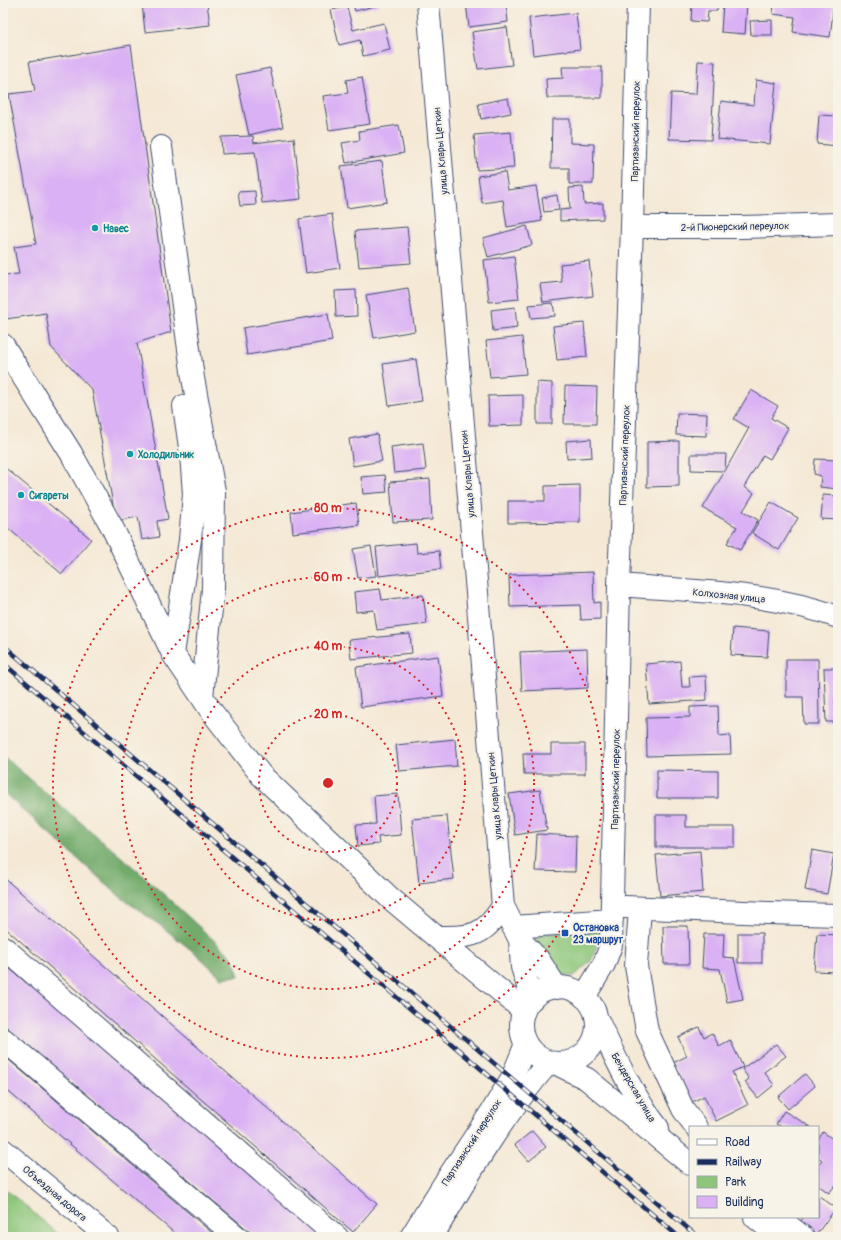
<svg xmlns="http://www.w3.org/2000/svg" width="841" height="1240" font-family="Pangolin,sans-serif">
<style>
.green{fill:#8dc67a;stroke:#547a6c}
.forest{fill:#72ab6a;stroke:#466d64}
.building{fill:#dab1f4}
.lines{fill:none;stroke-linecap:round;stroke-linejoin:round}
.minor-casing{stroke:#3c4b70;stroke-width:24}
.major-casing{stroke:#3c4b70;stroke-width:24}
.minor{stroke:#fff;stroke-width:22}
.major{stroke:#fff;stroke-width:22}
.rail-casing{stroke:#1b2f5e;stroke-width:4.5}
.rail{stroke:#f7f3e8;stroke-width:3;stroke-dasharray:9;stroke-linecap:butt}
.ring{fill:none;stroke:#d62828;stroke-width:2;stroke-dasharray:2 4}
.culture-dot{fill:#0f9aa8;stroke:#f7f3e8;stroke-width:1.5}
.transit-dot{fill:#1a4fb4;stroke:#f7f3e8;stroke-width:1.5}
.labels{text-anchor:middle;stroke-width:4;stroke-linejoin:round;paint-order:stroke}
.street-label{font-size:10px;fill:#1b2f5e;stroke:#f7f3e8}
.culture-label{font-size:10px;font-weight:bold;fill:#0d838f;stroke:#f7f3e8;text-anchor:start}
.transit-label{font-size:10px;font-weight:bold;fill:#164399;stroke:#f7f3e8;text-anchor:start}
.centre{fill:#d62828;stroke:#f7f3e8;stroke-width:2}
.ring-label{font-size:12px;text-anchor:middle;font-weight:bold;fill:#d62828;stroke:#f7f3e8;stroke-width:4;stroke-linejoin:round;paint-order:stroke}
</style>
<rect width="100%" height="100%" fill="#f7f3e8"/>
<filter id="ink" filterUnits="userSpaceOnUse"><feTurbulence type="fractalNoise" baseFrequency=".025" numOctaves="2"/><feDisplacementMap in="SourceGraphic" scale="8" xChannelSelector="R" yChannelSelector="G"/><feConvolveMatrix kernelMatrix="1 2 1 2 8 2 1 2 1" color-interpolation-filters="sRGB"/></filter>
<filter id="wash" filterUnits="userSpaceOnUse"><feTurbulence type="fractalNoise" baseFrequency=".012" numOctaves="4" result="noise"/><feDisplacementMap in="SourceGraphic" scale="16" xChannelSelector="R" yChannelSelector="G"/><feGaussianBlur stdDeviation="0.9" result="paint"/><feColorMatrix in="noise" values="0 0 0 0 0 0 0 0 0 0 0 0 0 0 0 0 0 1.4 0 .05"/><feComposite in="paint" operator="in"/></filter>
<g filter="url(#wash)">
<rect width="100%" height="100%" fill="#f5e9d6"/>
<path class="green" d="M603,929L591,961L574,976L557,975L542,962L535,935Z
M3,1187L62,1237H3Z"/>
<path class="forest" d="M3,756L146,878L232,957L239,976L222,978L195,953L161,926L118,895L3,792Z"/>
<g id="blocks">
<path class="building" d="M142,3H207L210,25L145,32Z
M353,3H379V5L355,11Z
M466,3H506L508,22L469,27Z
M692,3H718L717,11H708L707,22L691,21Z
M723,3H747L745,34L721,32Z
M774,3H834L830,37L793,32L795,17L773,14Z
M347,7L353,30L384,23L390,50L363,56L360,40L339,45L331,10Z
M576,13L580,49L533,55L529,18Z
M772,20V35H751L750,21Z
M507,27L512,65L478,69L472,32Z
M131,45L171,332L137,343L168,519L157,521L159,537L142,540L138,517L116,521L92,390L51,347L46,313L6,319L3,304V275L19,274L14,247L36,244L9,94L35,91L29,62Z
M698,61L715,62L711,140L669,139L671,93L696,94Z
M562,67H602V98H547L546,79L563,78Z
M270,68L283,127L249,135L236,75Z
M362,77L370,124L329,130L323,96L348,93L346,80Z
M756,80L776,83L770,144L717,139L721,101L754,105Z
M508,98L511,113L481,119L478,104Z
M819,115L838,116V146L817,144Z
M552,119H570V143L594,144L593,184H569V168H551Z
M399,125L404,153L346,163L342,143L360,140L359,131Z
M511,132L514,168L477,170L474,135Z
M253,136L254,143L294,138L301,199L262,203L255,152L222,154L221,137Z
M382,161L387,202L347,208L341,166Z
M505,172L508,190L536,186L542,221L507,227L503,200L482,203L478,176Z
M583,187L584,204L603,203V219L560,221V210L570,209L569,188Z
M255,191L256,205L240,206L238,192Z
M557,195L559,210L544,212L542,198Z
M332,214L340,268L306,273L299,219Z
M527,226L532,245L488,257L483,238Z
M407,227L411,263L359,267L355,231Z
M514,256L519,299L489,302L484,260Z
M589,261L593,296L543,302L540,284L562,282L560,264Z
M408,288L415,331L374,338L366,295Z
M356,290L357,316L336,317L335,291Z
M553,303L555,316L531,318L529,305Z
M515,307L517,328L493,331L491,310Z
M328,314L332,341L247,355L243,328Z
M584,323L587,357L557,360L553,326Z
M522,337L526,374L490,377L486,341Z
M416,359L422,401L389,406L383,364Z
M537,382L552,383V424H537Z
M565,386L597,387L596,424H564Z
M751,390L778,406L771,418L788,428L770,459L763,455L744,487L754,493L743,511L758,520L740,550L727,543L737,527L703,508L725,471L691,470V454H726L725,471L749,428L734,419Z
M523,395V425L489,426L488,396Z
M677,413L707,414L706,436L676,435Z
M377,434L382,461L353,466L349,439Z
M591,439L592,457L567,459L566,441Z
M679,441V486L647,487V442Z
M423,443L426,470L394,473L391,447Z
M815,459L838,460V489L820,487L821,476L814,474Z
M3,466L91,539L62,574L3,524Z
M385,475L387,492L363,494L361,477Z
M430,479L432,520L393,522L390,482Z
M580,485V522L508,523V501H545V486Z
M823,495L838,496V520L821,519Z
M771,502L798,518L779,550L752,533Z
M356,503L359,525L293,533L291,512Z
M416,543L417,553L439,551L441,569L379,576L376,547Z
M371,546L376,576L358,578L353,549Z
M593,572L594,603L600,602V619L581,620L580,605L510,607L509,575Z
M380,589L382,600L423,595L427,624L377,630L374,610L356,612L354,592Z
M733,628L769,631L767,657L731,655Z
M410,634L412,653L351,659L349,640Z
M587,649L588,688L522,691L520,652Z
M438,656L443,696L361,707L356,667Z
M786,659H818L819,724H804L803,697H786Z
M680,661L682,687H690L689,677L706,676L707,700L649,704L646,664Z
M824,668H838V699L835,700L837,722H826Z
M718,706L719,736L730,735L731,754L647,756L646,718L690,717V707Z
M455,739L457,766L399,771L396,745Z
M551,744H585V774H524L523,754H551Z
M657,770L718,771V798H657Z
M540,790L547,830L515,835L509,794Z
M398,794L401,835L378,837L379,844L358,846L356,825L376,824L374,796Z
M656,815H686V827H735V847H656Z
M447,816L454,879L419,883L412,819Z
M537,834L576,836L575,872L535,871Z
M812,850L834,854L827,894L805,890Z
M700,851L703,892L660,896L656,855Z
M3,877L377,1204L353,1232L3,926Z
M663,926H688L689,964H664Z
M738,933H762V963H738Z
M704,934H724L723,957L734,958L743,999L727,1002L720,969L702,968Z
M817,934L838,935L837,972L814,971Z
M3,963L328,1237H256L3,1024Z
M838,978V994L833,993Z
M699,1027L704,1037L712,1033L719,1046L730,1040L743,1067L732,1072L748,1105L716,1121L704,1096L692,1102L673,1063L687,1056L678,1037Z
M776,1044L786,1056L764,1072L774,1085L758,1098L745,1082L749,1079L742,1069Z
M3,1055L217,1237H179L3,1087Z
M805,1074L815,1086L788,1109L778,1097Z
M784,1111L811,1127H782L776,1124Z
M532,1131L546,1147L529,1161L515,1145Z
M823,1132L838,1143V1182L829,1193L818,1185V1165L822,1160L818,1157V1140Z
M819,1196L836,1208L816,1235L799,1223L804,1217H818V1198Z"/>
</g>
</g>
<g filter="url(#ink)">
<use href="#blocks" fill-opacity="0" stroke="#3c4b70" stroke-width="1"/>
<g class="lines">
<g class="minor-casing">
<path id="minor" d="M428,3L503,906L520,940L538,959L557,988
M161,147L193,378L214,491L213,589L202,697
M632,227H741L838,224
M3,345L71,453L112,527L173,654L212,712L261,775L390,898L524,1011
M619,585C692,591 768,592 838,617
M173,654L190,540L194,494L191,454L184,406
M625,907L768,913L838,915
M640,908L636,966L647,1031L683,1109L696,1127
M513,927L612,920
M436,937C471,937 483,938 503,906
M520,940L522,967L532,999
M3,947L337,1237
M584,997L604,964L611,945L619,585L632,227L638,3
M3,1039L237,1237
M777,1217L803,1237"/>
</g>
<g class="major-casing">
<path id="major" d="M521 1025a38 38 0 1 1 76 0a38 38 0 1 1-76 0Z
M596,1017C614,1055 632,1095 658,1128
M555,1063L587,1079L690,1164
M3,1150L108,1237
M755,1217L779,1237
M411,1237L447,1179L494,1108L512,1078L526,1044
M432,1237C468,1175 502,1117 549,1062"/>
</g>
<use href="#minor" class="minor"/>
<use href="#major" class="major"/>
<g class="rail-casing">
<path id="rail" d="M3,645L698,1237
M3,663L679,1237"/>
</g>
<use href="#rail" class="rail"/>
</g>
</g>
<g class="ring">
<circle cx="328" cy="783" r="69"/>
<circle cx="328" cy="783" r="137"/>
<circle cx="328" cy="783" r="206"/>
<circle cx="328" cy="783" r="275"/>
</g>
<g class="culture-dot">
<circle cx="95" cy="228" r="4"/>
<circle cx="130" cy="454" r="4"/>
<circle cx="21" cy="495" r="4"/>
</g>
<rect class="transit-dot" x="561" y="929" width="8" height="8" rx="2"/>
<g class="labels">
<g class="street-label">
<text transform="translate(635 131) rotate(-89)" y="4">Партизанский переулок</text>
<text transform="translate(440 151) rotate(-95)" y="4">улица Клары Цеткин</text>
<text transform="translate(735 226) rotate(-1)" y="4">2-й Пионерский переулок</text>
<text transform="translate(624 455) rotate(-88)" y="4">Партизанский переулок</text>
<text transform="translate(467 474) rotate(-95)" y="4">улица Клары Цеткин</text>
<text transform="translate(729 595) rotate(6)" y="4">Колхозная улица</text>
<text transform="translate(615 779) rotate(-89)" y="4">Партизанский переулок</text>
<text transform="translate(494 796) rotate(-95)" y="4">улица Клары Цеткин</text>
<text transform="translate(634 1087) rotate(60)" y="4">Бендерская улица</text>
<text transform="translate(471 1142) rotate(-57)" y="4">Партизанский переулок</text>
<text transform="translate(55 1193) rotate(40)" y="4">Объездная дорога</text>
</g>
<g class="culture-label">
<text x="103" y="232">Навес</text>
<text x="138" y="458">Холодильник</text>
<text x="29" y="499">Сигареты</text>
</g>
<g class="transit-label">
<text x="573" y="931">Остановка<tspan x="573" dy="12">23 маршрут</tspan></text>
</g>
</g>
<circle cx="328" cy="783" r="6" class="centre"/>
<g class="ring-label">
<text x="328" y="512">80 m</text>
<text x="328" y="581">60 m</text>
<text x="328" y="650">40 m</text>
<text x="328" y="718">20 m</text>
</g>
<rect width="841" height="1240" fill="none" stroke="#f7f3e8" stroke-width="16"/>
<rect x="689" y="1126" width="130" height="92" fill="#f7f3e8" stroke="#9fa5b1"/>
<rect x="697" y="1139" width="20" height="6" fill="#ffffff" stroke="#9fa5b1"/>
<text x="725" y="1146" font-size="12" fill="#1b2f5e">Road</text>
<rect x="697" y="1159" width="20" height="6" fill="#1b2f5e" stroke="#9fa5b1"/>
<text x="725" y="1166" font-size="12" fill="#1b2f5e">Railway</text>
<rect x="697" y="1176" width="20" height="12" fill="#8dc67a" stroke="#9fa5b1"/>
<text x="725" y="1186" font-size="12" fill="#1b2f5e">Park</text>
<rect x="697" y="1196" width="20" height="12" fill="#dab1f4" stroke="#9fa5b1"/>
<text x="725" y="1206" font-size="12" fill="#1b2f5e">Building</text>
</svg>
